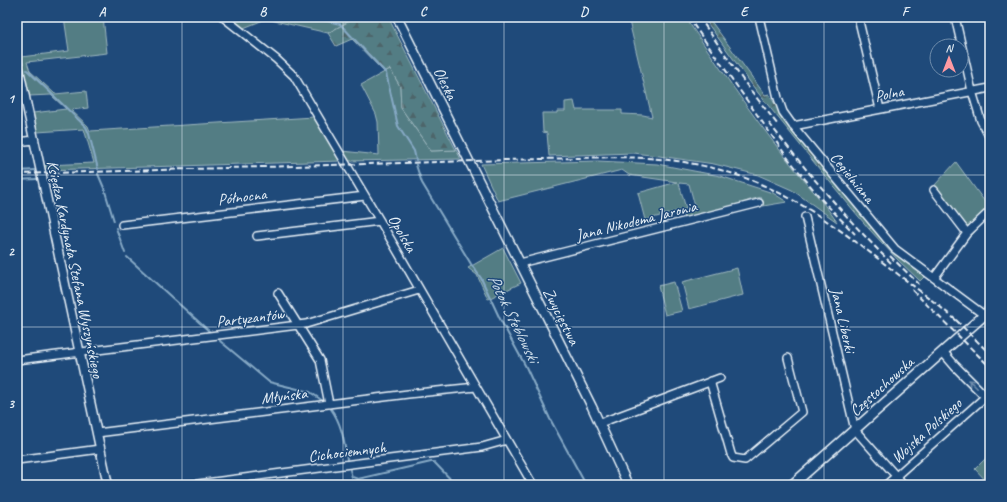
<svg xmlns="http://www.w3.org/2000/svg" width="1007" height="502" font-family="Caveat,sans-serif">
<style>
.green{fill:#537d84;stroke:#9eb7be}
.forest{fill:url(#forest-firs);stroke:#9eb7be}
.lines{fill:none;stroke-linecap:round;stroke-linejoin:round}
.stream{stroke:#87aac6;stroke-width:2}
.minor-casing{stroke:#e8f1f8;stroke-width:10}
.tertiary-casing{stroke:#e8f1f8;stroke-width:11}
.secondary-casing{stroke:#e8f1f8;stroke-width:12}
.minor{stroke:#1f4a7a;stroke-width:7}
.tertiary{stroke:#1f4a7a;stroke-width:8}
.secondary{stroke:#1f4a7a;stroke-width:9}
.rail{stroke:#e8f1f8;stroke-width:2;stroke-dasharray:6 3;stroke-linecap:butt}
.oneway{stroke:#6f8dac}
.grid{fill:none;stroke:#e8f1f8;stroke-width:1;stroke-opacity:0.55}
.labels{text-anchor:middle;stroke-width:3;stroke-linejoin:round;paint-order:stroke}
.street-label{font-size:16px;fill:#e8f1f8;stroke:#1f4a7a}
.water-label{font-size:17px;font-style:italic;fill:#d0dfeb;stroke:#1f4a7a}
.neatline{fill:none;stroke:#e8f1f8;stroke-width:1.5}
.grid-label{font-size:13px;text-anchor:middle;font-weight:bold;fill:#e8f1f8}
</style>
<defs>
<pattern id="forest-firs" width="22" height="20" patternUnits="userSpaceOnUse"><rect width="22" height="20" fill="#537d84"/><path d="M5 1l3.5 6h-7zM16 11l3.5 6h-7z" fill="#4d656a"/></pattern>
</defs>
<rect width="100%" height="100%" fill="#1f4a7a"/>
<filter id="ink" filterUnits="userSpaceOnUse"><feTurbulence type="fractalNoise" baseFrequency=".025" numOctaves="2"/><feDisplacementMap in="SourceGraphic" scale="8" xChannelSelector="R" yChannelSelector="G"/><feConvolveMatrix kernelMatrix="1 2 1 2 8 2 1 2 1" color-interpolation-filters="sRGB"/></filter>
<g filter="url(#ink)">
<path class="green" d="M64,17H103L107,53L27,62L30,71L55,94L86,91L88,108L71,110L88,126L90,131L314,117L341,161L47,170L45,165L94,163L84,129L37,132L33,113L66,109L51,95L29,96L21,57L69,51Z
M226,17H345L347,22L328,33L266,19L241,29Z
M628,17H685C718,65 750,113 786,158C803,180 822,200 837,222L792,190L758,175L714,164L659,156L633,153L549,156L547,133L543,132L542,113H557V111H565V102L574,101L576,110H622V114L643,115L652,117Z
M390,69L400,86L401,108L431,151L456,150L461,159L348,161L342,151L379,155L378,122L376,114L361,85Z
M598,161L657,164L720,176L773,193L787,202L763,206L761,197L750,200L733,207L684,219L683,214L696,210L689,184L679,183L686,209L645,220L638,193L677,182L629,175L622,170L498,201L481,164Z
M956,162L990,209V214L972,235L934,186Z
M872,227L926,275L920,281L898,260L869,229Z
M503,248L521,283L488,299L477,275L468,268Z
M737,268L743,295L689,309L682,282Z
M674,282L682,311L665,315L658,286Z
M990,454V485L975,469Z"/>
<path class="forest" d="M357,17H388L456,150L431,151L401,108L400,86L390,69L384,72L352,39L336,46L328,33Z
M703,17H708L765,95L769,94L782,116L872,227L869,229L825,176L755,89Z"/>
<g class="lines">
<path class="stream" d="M311,17L340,24L386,73L398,126L414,151L416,160
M27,70L86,127L89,134L98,169
M416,165L422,183L471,264L481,278L500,319L526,367L550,419L586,485
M17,171L36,170
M98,174L104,188L114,221
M17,180L37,179
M116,228L125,253
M127,257L210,332
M220,341L269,382L310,392L323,401
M331,409C342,424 344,441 347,459
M350,470L352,477L358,479L431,462H434L456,485"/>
<g class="minor-casing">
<path id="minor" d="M223,17L276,59L294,76L380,221L533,485
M759,17L778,98L783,112L793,126L895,249L984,315
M858,17L880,109
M955,17L972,91
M972,91L981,121L990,138
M17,98L25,97
M793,126L990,88
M17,142L34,140
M934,190L967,233L934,278
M805,217L855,430L904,485
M122,225L365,196
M967,233L990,211
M257,236L380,221
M520,263L759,203
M278,293L320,360L329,404
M17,360L306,324L419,290
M710,381L731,454L733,458L745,460L802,412L788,358
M600,423L720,378
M97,433L408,394L476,387
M17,460L100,449
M190,485L482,447L507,440
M886,485L985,397"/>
</g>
<g class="tertiary-casing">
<path id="tertiary" d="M397,17L592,407L628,485
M17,60L108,485
M943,352L955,366L990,401"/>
</g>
<g class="secondary-casing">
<path id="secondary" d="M792,485L990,310"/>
</g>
<use href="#minor" class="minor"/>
<use href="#tertiary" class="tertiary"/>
<use href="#secondary" class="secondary"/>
<path class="rail" d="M688,17L787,157L822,200L855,234
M699,17L745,83L778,125
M769,123C807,172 847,219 891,263
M17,174L577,158C615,157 652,156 689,163C771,177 826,218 890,268C913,286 937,303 959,323
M890,256L919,284
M912,290L990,367
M956,320L990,354"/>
</g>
<defs><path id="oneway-shaft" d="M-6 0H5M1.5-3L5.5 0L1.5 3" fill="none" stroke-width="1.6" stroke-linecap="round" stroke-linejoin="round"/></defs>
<use class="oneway" href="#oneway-shaft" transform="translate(973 384) rotate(-135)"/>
</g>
<path class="grid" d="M182,17V485M343,17V485M504,17V485M664,17V485M824,17V485M17,175H990M17,327H990"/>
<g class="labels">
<g class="street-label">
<text transform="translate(446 83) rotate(64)" y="6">Oleska</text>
<text transform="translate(889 93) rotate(-11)" y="6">Polna</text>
<text transform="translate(853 177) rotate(51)" y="6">Cegielniana</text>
<text transform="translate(242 196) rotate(-7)" y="6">Północna</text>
<text transform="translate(636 220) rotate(-14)" y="6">Jana Nikodema Jaronia</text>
<text transform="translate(403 233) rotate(60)" y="6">Opolska</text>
<text transform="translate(76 269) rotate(78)" y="6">Księdza Kardynała Stefana Wyszyńskiego</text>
<text transform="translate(562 316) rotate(63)" y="6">Zwycięstwa</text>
<text transform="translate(250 317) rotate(-7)" y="6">Partyzantów</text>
<text transform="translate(844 320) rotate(77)" y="6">Jana Liberki</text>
<text transform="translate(881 386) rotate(-42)" y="6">Częstochowska</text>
<text transform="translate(284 395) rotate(-7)" y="6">Młyńska</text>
<text transform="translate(926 430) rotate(-42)" y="6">Wojska Polskiego</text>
<text transform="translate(347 451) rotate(-7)" y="6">Cichociemnych</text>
</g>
<g class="water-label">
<text transform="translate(514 318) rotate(64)" y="6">Potok Steblowski</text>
</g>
</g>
<rect width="1007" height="502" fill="none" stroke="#1f4a7a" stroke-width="44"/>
<g transform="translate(949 58)"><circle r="19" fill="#1f4a7a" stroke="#6f8dac"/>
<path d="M0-3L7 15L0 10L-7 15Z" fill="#ff9aa2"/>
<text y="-6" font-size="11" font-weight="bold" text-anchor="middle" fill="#e8f1f8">N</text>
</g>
<rect x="22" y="22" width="963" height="458" class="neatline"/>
<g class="grid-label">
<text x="102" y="16">A</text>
<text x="263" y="16">B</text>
<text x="423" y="16">C</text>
<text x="584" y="16">D</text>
<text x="744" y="16">E</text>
<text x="905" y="16">F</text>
<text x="11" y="103">1</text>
<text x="11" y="256">2</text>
<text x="11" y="408">3</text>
</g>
</svg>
